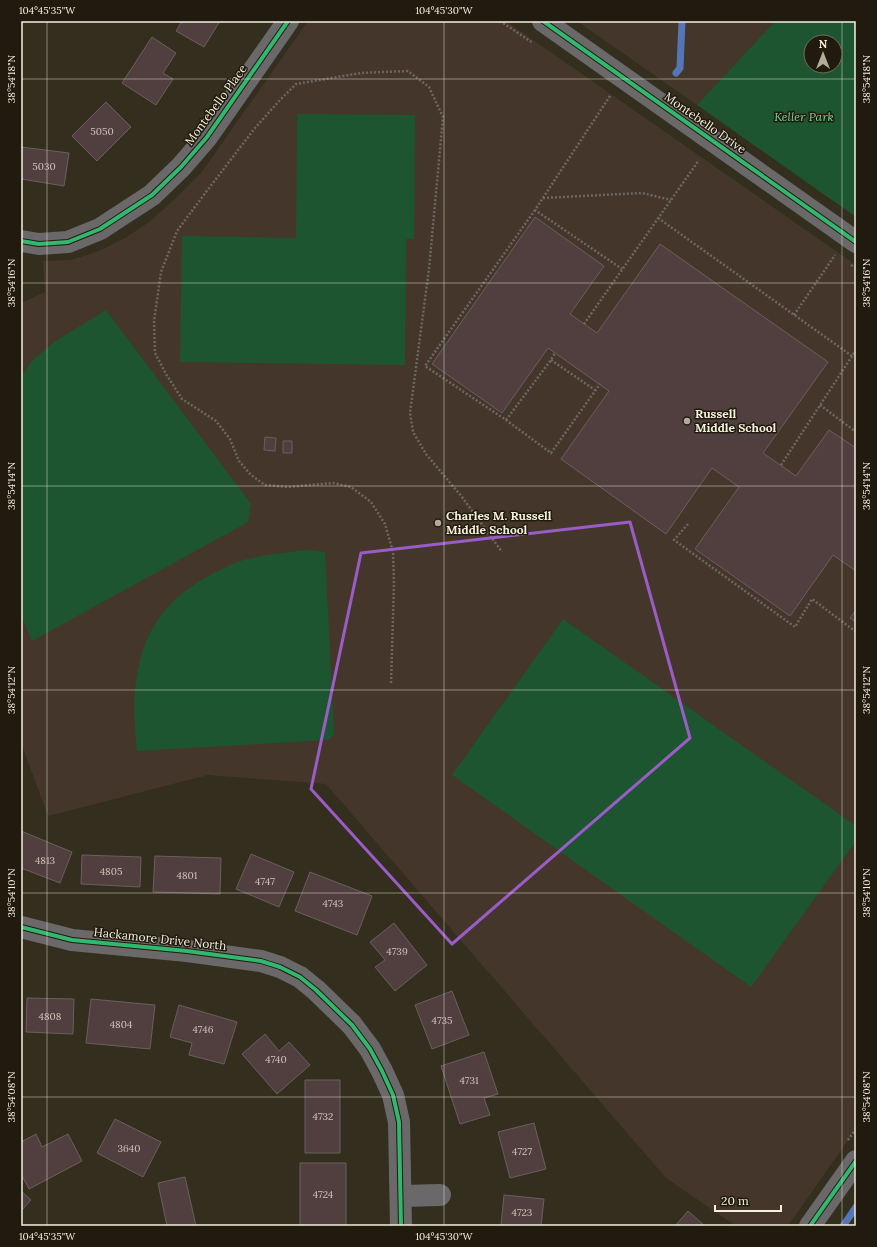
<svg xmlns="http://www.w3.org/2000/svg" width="877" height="1247" font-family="Lora,serif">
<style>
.education{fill:#45362b}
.green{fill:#1d5530;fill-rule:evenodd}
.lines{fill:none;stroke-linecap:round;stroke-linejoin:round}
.stream{stroke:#5476b6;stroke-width:7}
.building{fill:#513f40;stroke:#69605c}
.path{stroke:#6b6864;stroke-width:2.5;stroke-dasharray:2 2;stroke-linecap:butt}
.minor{stroke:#6a6869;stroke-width:22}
.tertiary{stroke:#6a6869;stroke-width:22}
.cycleway-casing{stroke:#201b0e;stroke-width:6}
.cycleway{stroke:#33b770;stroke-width:4}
.marked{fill:none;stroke:#9a5dc7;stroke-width:3;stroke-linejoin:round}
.ticks{fill:none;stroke:#f6efde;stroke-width:1;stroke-opacity:0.45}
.poi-dot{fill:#b2ab9b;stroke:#201b0e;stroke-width:1.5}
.labels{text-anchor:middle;stroke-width:3;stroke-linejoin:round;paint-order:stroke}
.number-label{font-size:10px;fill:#cdc3b6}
.street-label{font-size:12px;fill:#f6efde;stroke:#201b0e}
.park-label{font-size:12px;font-style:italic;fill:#6dde94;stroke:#201b0e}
.poi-label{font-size:12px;font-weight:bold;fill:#f6efde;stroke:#201b0e;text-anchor:start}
.neatline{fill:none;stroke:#f6efde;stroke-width:1.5}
.ticks-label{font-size:10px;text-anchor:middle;fill:#f6efde}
</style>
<rect width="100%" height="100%" fill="#342e1e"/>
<path class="education" d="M308,21H506L856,265V1129L788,1226H736L666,1178L326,784L208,775L48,816L21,743V303L45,292L43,261L71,260L99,251L125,238L149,222L175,199L201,173Z
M577,21H775L697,105Z"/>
<path class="green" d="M775,21H856V217L697,105ZM811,42H835V66H811Z
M297,114L415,115L414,239H406L405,365L180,362L182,236L296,238Z
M106,310L251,504L248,522L32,641L21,616V377L31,362L54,342Z
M307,550L325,552L334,734L328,740L137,751C132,707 132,656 159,618C176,593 207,575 235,563C255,555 285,553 307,550Z
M563,619L856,826V841L751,987L452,775Z"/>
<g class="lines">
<path class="stream" d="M676,73L680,68L682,21
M843,1226L856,1207"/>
</g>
<path class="building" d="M182,21H220L204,47L176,31Z
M152,37L176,53L163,73L173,79L156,105L122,83Z
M106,102L131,127L97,161L72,136Z
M21,147L69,153L64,186L21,179Z
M535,217L604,266L570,314L597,333L660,244L828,362L763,453L796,476L829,430L856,448V571L833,555L790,616L695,549L739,487L712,468L666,534L561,459L609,391L548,348L502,413L432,364Z
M265,437L276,438L275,451L264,450Z
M283,441H292V453H283Z
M856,610V622L850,618Z
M21,831L72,852L60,883L21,868Z
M251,854L294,872L279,907L236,889Z
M82,855L141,857L140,887L81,884Z
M155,856L221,858L220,894L153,892Z
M310,872L372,896L357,935L295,911Z
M394,923L427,965L395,991L375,967L385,960L370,942Z
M452,991L469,1035L432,1049L415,1005Z
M27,998L74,999L73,1034L26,1032Z
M91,999L155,1005L150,1049L86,1043Z
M179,1005L237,1022L224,1064L189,1055L192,1043L170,1037Z
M265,1034L279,1051L289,1042L310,1065L277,1094L242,1054Z
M484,1052L498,1094L484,1098L490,1115L460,1124L441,1066Z
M305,1080H340V1153H305Z
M115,1119L161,1142L143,1177L97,1153Z
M534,1123L546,1169L510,1178L498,1132Z
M36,1134L42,1147L68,1134L82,1161L29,1189L21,1174V1142Z
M300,1163H346V1226H300Z
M185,1177L196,1226H167L158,1183Z
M21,1191L31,1200L21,1211Z
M504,1195L544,1199L541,1226H512L501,1225Z
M688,1211L705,1226H675Z"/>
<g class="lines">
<path class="path" d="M500,21L533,43
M610,96L535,210L622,269
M543,198L642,193L671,200
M535,210L425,366L506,420L551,453L600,384
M658,218L852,356
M851,265L856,268
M794,315L835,255
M584,324L699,160
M551,360L595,390
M820,405L856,432
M506,420L551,360L555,353
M781,465L856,350
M688,524L674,540L795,627L812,599L856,632
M391,683L394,584L393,552L385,524L371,502L351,487L333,483L288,487L265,485L251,475L239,461L230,439L216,421L182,399L166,374L155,353L154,321L161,272L177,231L206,192L255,128L280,100L296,84L361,73L408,71L429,87L443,117L429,269L410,413L413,432L426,454L462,497L502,552
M848,1140L856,1129"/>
<path class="minor" d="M21,241L39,244L68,242L100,229L152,195L181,167L207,137L288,21
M21,927L72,940L187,951L261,961L280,967L300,977L316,990L352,1025L370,1049L382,1071L393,1095L399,1122L401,1226
M401,1196L440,1195
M810,1226L856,1161"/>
<path class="tertiary" d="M543,21L856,242"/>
<g class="cycleway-casing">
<path id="cycleway" d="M543,21L856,242
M21,241L39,244L68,242L100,229L152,195L181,167L207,137L288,21
M21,927L72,940L187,951L261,961L280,967L300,977L316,990L352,1025L370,1049L382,1071L393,1095L399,1122L401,1226
M810,1226L856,1161"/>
</g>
<use href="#cycleway" class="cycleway"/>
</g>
<path class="marked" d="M630,522L690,738L452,944L311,789L361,553Z"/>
<path class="ticks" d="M47,21V1226M444,21V1226M842,21V1226M21,79H856M21,283H856M21,486H856M21,690H856M21,893H856M21,1097H856"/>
<g class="poi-dot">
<circle cx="687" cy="421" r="4"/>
<circle cx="438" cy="523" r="4"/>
</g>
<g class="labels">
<g class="number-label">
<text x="102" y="135">5050</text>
<text x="44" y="170">5030</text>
<text x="45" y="864">4813</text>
<text x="111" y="875">4805</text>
<text x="187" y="879">4801</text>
<text x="265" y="885">4747</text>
<text x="333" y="907">4743</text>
<text x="397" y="955">4739</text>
<text x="50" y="1020">4808</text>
<text x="442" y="1024">4735</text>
<text x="121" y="1028">4804</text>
<text x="203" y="1033">4746</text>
<text x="276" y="1063">4740</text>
<text x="469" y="1084">4731</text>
<text x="323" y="1120">4732</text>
<text x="129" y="1152">3640</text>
<text x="522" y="1155">4727</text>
<text x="323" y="1198">4724</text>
<text x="522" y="1216">4723</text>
</g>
<g class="street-label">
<text transform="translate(216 105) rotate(-54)" y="4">Montebello Place</text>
<text transform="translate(705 123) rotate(35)" y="4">Montebello Drive</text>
<text transform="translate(160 939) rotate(6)" y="4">Hackamore Drive North</text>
</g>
<g class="park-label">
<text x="804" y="121">Keller Park</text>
</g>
<g class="poi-label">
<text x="695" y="418">Russell<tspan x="695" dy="14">Middle School</tspan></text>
<text x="446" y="520">Charles M. Russell<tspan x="446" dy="14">Middle School</tspan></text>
</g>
</g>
<rect width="877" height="1247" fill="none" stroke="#201b0e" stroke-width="44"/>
<g transform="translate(823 54)"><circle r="19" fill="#201b0e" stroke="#767061"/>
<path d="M0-3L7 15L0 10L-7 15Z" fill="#b2ab9b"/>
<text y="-6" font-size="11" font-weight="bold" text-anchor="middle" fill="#f6efde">N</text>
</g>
<path d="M715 1205v6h66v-6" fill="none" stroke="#f6efde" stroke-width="2"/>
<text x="721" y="1205" font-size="12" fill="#f6efde" stroke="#201b0e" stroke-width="3" paint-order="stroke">20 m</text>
<rect x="22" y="22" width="833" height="1203" class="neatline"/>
<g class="ticks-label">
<text x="47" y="14">104°45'35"W</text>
<text x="444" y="14">104°45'30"W</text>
<text transform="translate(11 79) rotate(-90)" y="4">38°54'18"N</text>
<text transform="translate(866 79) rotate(-90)" y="4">38°54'18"N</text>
<text transform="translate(11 283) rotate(-90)" y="4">38°54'16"N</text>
<text transform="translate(866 283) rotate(-90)" y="4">38°54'16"N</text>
<text transform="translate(11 486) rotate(-90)" y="4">38°54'14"N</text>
<text transform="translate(866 486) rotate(-90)" y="4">38°54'14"N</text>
<text transform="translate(11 690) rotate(-90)" y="4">38°54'12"N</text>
<text transform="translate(866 690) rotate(-90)" y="4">38°54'12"N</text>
<text transform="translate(11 893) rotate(-90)" y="4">38°54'10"N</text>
<text transform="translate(866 893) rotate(-90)" y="4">38°54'10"N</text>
<text transform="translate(11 1097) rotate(-90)" y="4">38°54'08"N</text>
<text transform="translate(866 1097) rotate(-90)" y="4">38°54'08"N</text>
<text x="47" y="1240">104°45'35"W</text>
<text x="444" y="1240">104°45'30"W</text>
</g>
</svg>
